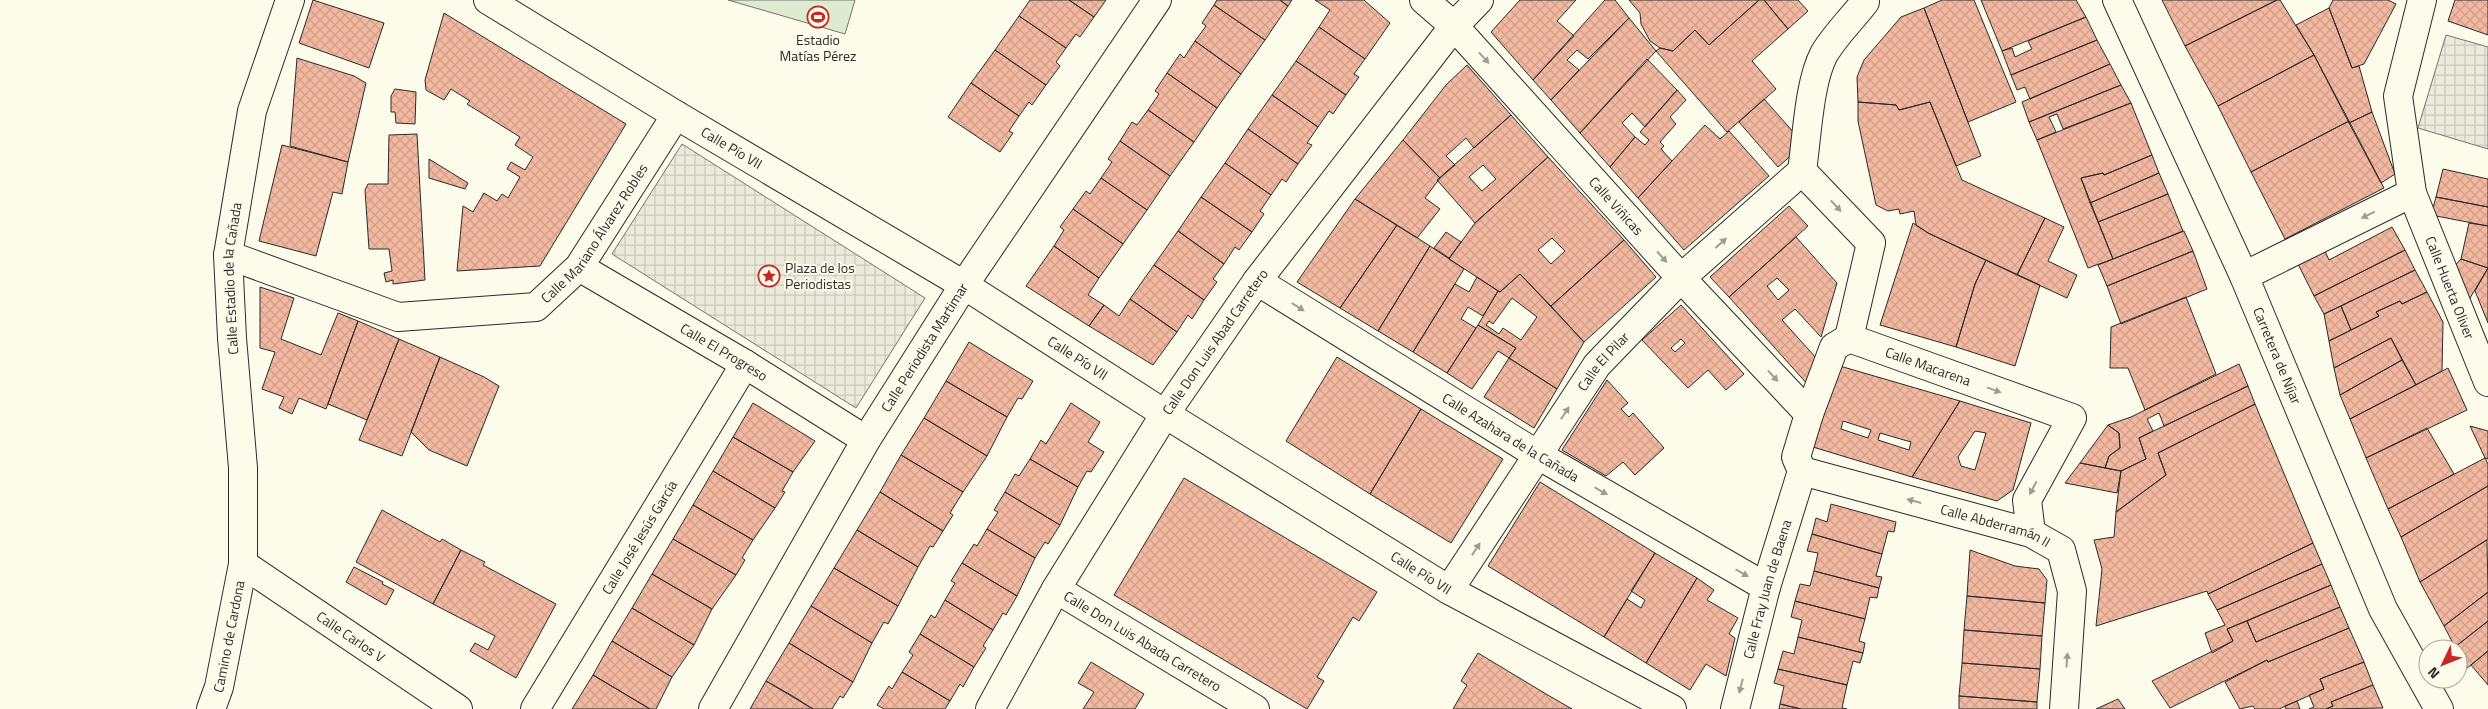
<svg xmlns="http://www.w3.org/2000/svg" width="2488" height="709" font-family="'Titillium Web',sans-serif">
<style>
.pitch{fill:#deebd1;stroke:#74746e}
.plaza{fill:url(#plaza-grid);stroke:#74746e}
.building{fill:url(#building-cross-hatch);stroke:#2b2b2b;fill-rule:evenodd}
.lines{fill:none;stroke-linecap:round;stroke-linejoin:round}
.minor-casing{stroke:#2b2b2b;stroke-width:30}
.major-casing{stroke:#2b2b2b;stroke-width:30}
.minor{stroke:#fdfbea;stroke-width:28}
.major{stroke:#fdfbea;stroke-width:28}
.oneway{fill:#9e9d94}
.labels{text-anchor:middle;stroke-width:4;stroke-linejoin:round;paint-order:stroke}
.poi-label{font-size:14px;fill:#2b2b2b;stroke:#fdfbea}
.street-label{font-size:14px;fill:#2b2b2b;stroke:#fdfbea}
</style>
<defs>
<pattern id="plaza-grid" width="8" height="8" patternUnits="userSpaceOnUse" patternTransform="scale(1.25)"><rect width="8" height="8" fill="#eceadb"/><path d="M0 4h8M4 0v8" fill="none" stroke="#cbc9bc"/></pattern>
<pattern id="building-cross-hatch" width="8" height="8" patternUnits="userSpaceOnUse" patternTransform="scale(1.25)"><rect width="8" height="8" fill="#f2b8a0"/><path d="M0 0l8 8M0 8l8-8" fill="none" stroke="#d09e8a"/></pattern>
</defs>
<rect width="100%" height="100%" fill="#fdfbea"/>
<path class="pitch" d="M728,0H855L845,34Z"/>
<path class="plaza" d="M2446,35L2488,47V149L2418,128Z
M682,144L925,298L856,408L612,254Z"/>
<path class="building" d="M313,0L384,23L369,68L299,43Z
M1030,0H1069L1094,17L1080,37L1076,34L1066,48L1019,16Z
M1069,0H1106L1094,17Z
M1217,0H1280L1288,6L1265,40L1214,5Z
M1280,0H1292L1288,6Z
M1315,0H1364L1390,23L1365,59L1319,27L1330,10Z
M1520,0H1576L1557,21L1574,36L1533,80L1491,32Z
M1605,0H1615L1629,18L1588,59L1577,50L1567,60L1579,70L1551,100L1533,80Z
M1629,0H1759L1709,45L1695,30L1673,51L1660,48L1650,41L1641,24L1640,13Z
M1759,0H1764L1788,29L1752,61L1776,89L1727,132L1656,51L1660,48L1673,51L1695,30L1709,45Z
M1764,0H1798L1808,11L1788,29Z
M1942,0H1974L2016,102L1968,122L1924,8Z
M1981,0H2076L2086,17L2002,51Z
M2162,0H2277L2185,46Z
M2277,0H2280L2314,55L2218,106L2185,46Z
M2333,0H2388L2396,4L2364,64L2352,68L2329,8Z
M2455,0H2488V35L2448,21Z
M1214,5L1265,40L1241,74L1195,41L1206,26L1202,23Z
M1924,8L1981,156L1956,166L1930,102L1899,110L1896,105L1858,102L1857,77L1864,60L1901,17Z
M2329,8L2352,68L2359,66L2372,112L2349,123L2314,55L2296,25Z
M444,13L626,124L540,266L457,271L463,206L473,212L484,193L497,201L502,194L508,198L520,177L507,169L511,162L525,170L533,157L515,145L520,137L467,104L470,101L451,89L444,100L426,90L425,80Z
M1019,16L1066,48L1056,62L1060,66L1046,85L995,50Z
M2086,17L2097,40L2011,75L2002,51L2012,48L2015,57L2032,49L2028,41Z
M1629,18L1656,51L1580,133L1551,100Z
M1319,27L1365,59L1354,74L1359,77L1346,95L1296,61Z
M2097,40L2110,64L2030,99L2025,87L2017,90L2011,75Z
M1195,41L1241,74L1217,108L1167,73L1180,54L1184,58Z
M995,50L1046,85L1032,105L1029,102L1019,116L971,83Z
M2314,55L2349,121L2251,172L2218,106Z
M297,58L354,76L366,83L348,162L290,146Z
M1647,59L1677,90L1645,127L1632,113L1622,123L1635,137L1610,167L1580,133Z
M1296,61L1346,95L1333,114L1329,111L1318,127L1272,95Z
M2110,64L2121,85L2029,122L2022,102Z
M1467,65L1511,115L1474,148L1466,138L1446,156L1455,165L1440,178L1403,140L1446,85Z
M1167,73L1217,108L1194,142L1148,110L1159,94L1155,91Z
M971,83L1019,116L1009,131L1013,133L1000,152L948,117Z
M2121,85L2131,103L2063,129L2057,114L2049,117L2056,132L2037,140L2029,122Z
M395,89L416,92L415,124L396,123L395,112H391V96Z
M1677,90L1686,100L1670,117L1676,124L1660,142L1664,146L1661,149L1672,161L1638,198L1610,167L1635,137L1645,145L1649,140L1640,132Z
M1272,95L1318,127L1307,143L1312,145L1298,164L1248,129Z
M1764,99L1804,144L1778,167L1739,122Z
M1858,102L1896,105L1899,110L1930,102L1962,180L2045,218L2017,275L1928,233L1916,225L1914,211L1900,214L1899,209L1888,211L1876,205L1858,121Z
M2131,103L2152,155L2104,175L2103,173L2081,178L2113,259L2088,268L2037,140Z
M1148,110L1194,142L1170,176L1120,141L1132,122L1137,125Z
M2372,112L2395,174L2381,183L2349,123Z
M1511,115L1548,157L1475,223L1437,180ZM1483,165L1496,179L1482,191L1469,177Z
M2349,121L2384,188L2285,239L2251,172Z
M1705,125L1720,139L1729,131L1769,176L1684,250L1638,198Z
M1248,129L1298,164L1286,182L1282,179L1271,195L1225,163Z
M417,134L425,280L393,284V280L386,282L384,273L392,271L389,249H369L365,190L368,184H388L389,135Z
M1403,140L1440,178L1425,198L1440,209L1417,238L1355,199Z
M1120,141L1170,176L1147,210L1101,178L1112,162L1108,159Z
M282,145L348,162L342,194L333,192L316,256L259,241Z
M2152,155L2159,173L2090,203L2081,178L2103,173L2104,175Z
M1548,157L1624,240L1551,306L1520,274L1500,292L1449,259L1475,223ZM1552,238L1565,251L1551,264L1538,250Z
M429,159L468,183L465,189L429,178Z
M1225,163L1271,195L1260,211L1264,214L1252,232L1201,197Z
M2443,169L2488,179V207L2436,197Z
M2159,173L2168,194L2098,222L2090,203Z
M1101,178L1147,210L1123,244L1073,209L1086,191L1090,194Z
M2168,194L2183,231L2113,259L2098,222Z
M1201,197L1252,232L1239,250L1235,247L1224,264L1178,231Z
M2436,197L2488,207V226L2431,215Z
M1355,199L1397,225L1340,308L1297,282Z
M1789,206L1808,226L1729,297L1710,277Z
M1073,209L1123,244L1099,278L1054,246L1064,230L1060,227Z
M2045,218L2064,227L2048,261L2077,275L2067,298L2017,275Z
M1913,223L1928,233L1986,260L1975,284L1956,347L1880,325Z
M2469,223L2488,226V268L2461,259Z
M1397,225L1430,246L1378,331L1340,308Z
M2392,227L2405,250L2314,296L2298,264L2325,251L2329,260Z
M1178,231L1224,264L1213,279L1217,282L1204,300L1154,265Z
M2184,231L2193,251L2107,286L2098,265Z
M1446,232L1461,242L1449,258L1434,248Z
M1796,237L1837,283L1821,337L1795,309L1782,320L1818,360L1810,387L1729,297ZM1777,278L1789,290L1778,300L1767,286Z
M1624,240L1656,277L1584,342L1551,306Z
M1054,246L1099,278L1088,295L1104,305L1089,326L1026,286Z
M1430,246L1464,269L1413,352L1378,331Z
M2405,250L2415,270L2324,314L2314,296Z
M2193,251L2207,289L2121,324L2107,286Z
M2461,259L2488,268L2467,303L2449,272Z
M1986,260L2040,285L2015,366L1956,347L1975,284Z
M1154,265L1204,300L1192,319L1188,315L1177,332L1130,299Z
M2488,268V323L2475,291Z
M2415,270L2427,292L2402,304L2400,301L2376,312L2379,316L2351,330L2341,306Z
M1520,274L1584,342L1557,389L1509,358L1516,348L1478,325L1498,291L1500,292ZM1512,298L1537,317L1521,340L1503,328L1499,334L1486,325L1489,321L1493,324Z
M1477,277L1498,291L1483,316L1468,307L1461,319L1476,328L1447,373L1413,352L1455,284L1469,292Z
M260,287L294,298L281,339L321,355L338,313L358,321L326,409L299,398L292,414L279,408L284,397L262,389L275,352L260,348Z
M2427,292L2443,322L2442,371L2416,385L2391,338L2334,368L2329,341L2379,316L2376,312L2400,301L2402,304Z
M2186,297L2216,374L2145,410L2128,368H2110L2111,327Z
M1130,299L1177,332L1153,365L1089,326L1104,305L1119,316Z
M1681,305L1744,374L1726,390L1708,370L1688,388L1642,340ZM1681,339L1685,343L1675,352L1671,348Z
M2341,306L2351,330L2329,341L2324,314Z
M358,321L399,339L367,420L328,404Z
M1478,325L1516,348L1509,358L1498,351L1472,389L1447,373Z
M2391,338L2402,360L2340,395L2334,368Z
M399,339L440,357L402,456L359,440Z
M969,342L1033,381L1022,399L1018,398L1007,417L946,381Z
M440,357L484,377L499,386L467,466L429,450L411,432Z
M1337,357L1421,409L1370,494L1286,441Z
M1509,358L1557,389L1534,428L1484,397Z
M2402,360L2416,385L2350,419L2340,395Z
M1833,364L1960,401L1912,477L1803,444ZM1843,421L1871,430L1868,438L1841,429ZM1880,433L1911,442L1909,450L1878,440Z
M2239,364L2248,386L2164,426L2159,413L2147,419L2153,431L2139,438L2146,459L2121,471L2105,468L2109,456L2120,448L2119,433L2108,425L2131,417Z
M2448,368L2467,410L2366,458L2350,419Z
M1607,380L1628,403L1621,409L1629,417L1633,413L1664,448L1635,475L1623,462L1606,476L1562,450Z
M946,381L1007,417L987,456L924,418Z
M2248,386L2255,404L2158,453L2166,475L2116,512L2121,471L2146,459L2139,438Z
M1960,401L2031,423L2013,490L1997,501L1912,477ZM1975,431L1986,433L1975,470L1961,466L1958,457Z
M753,403L815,441L793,472L733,437Z
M1071,403L1100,422L1088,442L1104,452L1091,472L1087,471L1078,487L1030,459L1041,440L1046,444Z
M2255,404L2313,543L2208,594L2207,591L2096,626L2102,569L2094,540L2114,537L2116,512L2166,475L2158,453Z
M1421,409L1503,459L1451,543L1370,494Z
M924,418L987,456L963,492L901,455Z
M2108,425L2119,433L2120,448L2109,456L2105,468L2080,463Z
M2470,426L2488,431V459L2485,458Z
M2427,428L2454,474L2388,509L2366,458Z
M733,437L793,472L782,491L785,492L775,508L713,471Z
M901,455L963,492L950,513L953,515L943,531L880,492Z
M2485,458L2488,464V486L2401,537L2388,509Z
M1030,459L1078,487L1060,525L1005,492L1015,474L1019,476Z
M2080,463L2121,471L2117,493L2065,483Z
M713,471L775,508L753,540L693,505Z
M1184,478L1377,592L1359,621L1353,617L1317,677L1324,681L1307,709L1114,595Z
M1540,482L1655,553L1604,637L1488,566Z
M2488,486V539L2420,582L2401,537Z
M880,492L943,531L933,547L930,546L918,567L857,530Z
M1005,492L1060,525L1048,544L1045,542L1035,558L987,529L998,512L994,510Z
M1831,504L1896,522L1894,532L1888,531L1882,554L1812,534L1816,518L1827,522Z
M693,505L753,540L742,558L745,560L736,575L673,539Z
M382,510L440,542L442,539L461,550L433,604L356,562Z
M987,529L1035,558L1017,596L962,563L974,544L977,546Z
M857,530L918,567L898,606L834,568Z
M1812,534L1882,554L1876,576L1882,577L1879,588L1814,571L1818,553L1807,551Z
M673,539L736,575L712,609L652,574Z
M2487,540L2488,592L2444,626L2420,582Z
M2313,543L2322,564L2217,610L2208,594Z
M461,550L485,562L483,565L556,604L516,678L470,651L475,643L488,650L495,636L433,604Z
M1970,550L2015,566L2039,569L2047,580L2045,603L1967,596Z
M1655,553L1697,578L1646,663L1604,637L1627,599L1641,608L1645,600L1631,591Z
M962,563L1017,596L1006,615L1003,613L993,630L945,600L955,583L951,581Z
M2322,564L2331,585L2227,629L2233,641L2212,653L2205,633L2225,625L2217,610Z
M354,567L383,582L382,584L394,590L386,605L346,582Z
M834,568L898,606L888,624L884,622L872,643L811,606Z
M1814,571L1879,588L1877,598L1870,597L1865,619L1795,601L1800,584L1810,586Z
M652,574L712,609L694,645L632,608Z
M1697,578L1714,590L1707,600L1738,618L1729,634L1735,638L1726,676L1706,664L1690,690L1646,663Z
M2331,585L2340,607L2256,642L2247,621Z
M2488,592V621L2455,647L2444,626Z
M1967,596L2045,603L2042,636L1964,630Z
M945,600L993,630L983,646L986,648L974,667L920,634L931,615L935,618Z
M1795,601L1865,619L1859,641L1865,643L1863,653L1798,637L1802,620L1791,617Z
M811,606L872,643L853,682L789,643Z
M2340,607L2349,628L2268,662L2267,660L2170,708L2152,681L2233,641L2227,629L2247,621L2256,642Z
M632,608L694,645L672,677L612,641Z
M2488,621V651L2466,669L2458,649L2455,647Z
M2349,628L2364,662L2320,679L2324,689L2279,709H2255L2253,706L2240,709L2225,682L2267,660L2268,662Z
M1964,630L2042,636L2040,669L1962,663Z
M920,634L974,667L963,687L960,684L950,701L902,672L913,655L909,652Z
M1798,637L1863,653L1860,663L1853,661L1847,685L1778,669L1783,651L1794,654Z
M612,641L672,677L656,709H650L593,675Z
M789,643L853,682L843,698L840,696L832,709H813L766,681Z
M2488,651V685L2471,665Z
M1478,653L1546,694L1572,709H1453L1467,685L1461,681Z
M1091,662L1144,694L1135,709H1083L1094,692L1078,683Z
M2364,662L2373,685L2331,702L2333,706L2326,709H2309L2314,707L2309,695L2324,689L2320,679Z
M1962,663L2040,669L2037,702L1959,696Z
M1778,669L1847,685L1842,708L1847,709H1801L1780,704L1784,686L1774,683Z
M902,672L950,701L945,709H884L877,705L889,686L892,689Z
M593,675L650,709H572Z
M766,681L791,695L813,709H750Z
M2373,685L2383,708L2326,709L2333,706L2331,702Z
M1959,696L2037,702V709H1959Z
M2118,699L2125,709H2096Z
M2297,701L2300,709H2286L2285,706Z
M1780,704L1801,709H1779Z"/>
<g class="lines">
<g class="minor-casing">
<g id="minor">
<path id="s1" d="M488,0L676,115L964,285L1165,414L1449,590L1672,709"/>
<path id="s2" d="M1424,0L1454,26L1681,278L1809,414"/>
<path id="s3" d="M2422,0L2398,96L2412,193L2488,382"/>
<path d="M1802,171L1871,243L1849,338"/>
<path d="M1802,171C1807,137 1809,82 1824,54C1835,35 1852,19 1865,2"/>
<path id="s4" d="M228,255L398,317L536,307L579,267L676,115"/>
<path id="s5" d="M579,267L745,364L866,440"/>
<path d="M2244,276L2412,193"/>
<path id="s6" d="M1257,281L1538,455L1766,587"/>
<path id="s7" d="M1849,338L2072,418L2027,500L2031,533"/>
<path id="s8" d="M1802,471L2031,533L2061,550L2072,591L2064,709"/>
<path d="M1802,471L1796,457L1809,414L1834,347L1849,338"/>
<path id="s9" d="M243,564L458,709"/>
<path id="s10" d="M1056,589L1255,709"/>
<path id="s11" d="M1449,590L1597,365L1681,278L1802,171"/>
<path id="s12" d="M211,709L219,687L243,564V468L232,338L228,255L252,111L290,0"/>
<path id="s13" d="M535,709L745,364"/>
<path id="s14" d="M713,709L866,440L964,285L1157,0"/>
<path id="s15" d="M990,709L1056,589L1165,414L1257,281L1454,26L1479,0"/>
<path id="s16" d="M1735,709L1766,587L1802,471"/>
</g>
</g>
<g class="major-casing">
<g id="major">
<path id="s17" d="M2117,0L2244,276L2383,609L2439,709"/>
</g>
</g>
<use href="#minor" class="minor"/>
<use href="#major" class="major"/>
</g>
<defs><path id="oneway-solid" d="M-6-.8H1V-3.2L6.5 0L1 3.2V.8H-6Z" transform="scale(1.25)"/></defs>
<g class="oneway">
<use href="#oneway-solid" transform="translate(1484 58) rotate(48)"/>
<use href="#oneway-solid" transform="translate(1836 206) rotate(47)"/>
<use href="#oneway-solid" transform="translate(2368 215) rotate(154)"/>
<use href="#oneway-solid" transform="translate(1721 243) rotate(-42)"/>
<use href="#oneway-solid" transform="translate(1662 257) rotate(48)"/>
<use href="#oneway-solid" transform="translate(1298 307) rotate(32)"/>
<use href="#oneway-solid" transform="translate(1773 376) rotate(47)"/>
<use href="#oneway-solid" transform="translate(1994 390) rotate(20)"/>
<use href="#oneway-solid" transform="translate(1565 413) rotate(-57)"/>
<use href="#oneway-solid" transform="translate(2033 488) rotate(118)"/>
<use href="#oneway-solid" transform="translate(1601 491) rotate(30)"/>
<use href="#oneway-solid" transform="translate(1914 501) rotate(-165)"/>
<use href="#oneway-solid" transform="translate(1476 549) rotate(-57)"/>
<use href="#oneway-solid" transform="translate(1742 573) rotate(30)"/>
<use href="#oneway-solid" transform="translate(2067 660) rotate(-86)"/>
<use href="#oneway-solid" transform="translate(1741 686) rotate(104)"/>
</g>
<defs>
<g id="stadium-ring" transform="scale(1.125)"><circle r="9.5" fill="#fdfbea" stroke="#c62828" stroke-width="1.5"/><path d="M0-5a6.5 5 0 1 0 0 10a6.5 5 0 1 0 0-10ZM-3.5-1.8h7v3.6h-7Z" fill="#c62828"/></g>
<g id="sight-ring" transform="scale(1.125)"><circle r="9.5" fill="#fdfbea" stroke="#c62828" stroke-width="1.5"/><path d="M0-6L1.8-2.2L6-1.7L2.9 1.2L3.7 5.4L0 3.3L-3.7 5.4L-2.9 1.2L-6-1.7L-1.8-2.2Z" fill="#c62828"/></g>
</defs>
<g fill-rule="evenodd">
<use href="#stadium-ring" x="818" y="17"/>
<use href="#sight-ring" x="769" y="276"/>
</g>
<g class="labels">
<g class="poi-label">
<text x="818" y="45">Estadio<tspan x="818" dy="16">Matías Pérez</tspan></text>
<text x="785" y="273" text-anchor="start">Plaza de los<tspan x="785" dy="16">Periodistas</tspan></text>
</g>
<g class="street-label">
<text dy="5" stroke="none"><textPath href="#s1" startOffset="285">Calle Pío VII</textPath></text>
<text dy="5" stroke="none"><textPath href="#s2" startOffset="282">Calle Viñicas</textPath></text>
<text dy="5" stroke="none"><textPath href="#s4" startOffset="414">Calle Mariano Álvarez Robles</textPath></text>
<text dy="5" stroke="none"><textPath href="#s12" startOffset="435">Calle Estadio de la Cañada</textPath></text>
<text dy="5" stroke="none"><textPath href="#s3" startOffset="299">Calle Huerta Oliver</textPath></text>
<text dy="5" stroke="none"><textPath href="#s15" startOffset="431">Calle Don Luis Abad Carretero</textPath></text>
<text dy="5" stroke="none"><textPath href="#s14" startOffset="419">Calle Periodista Martimar</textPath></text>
<text dy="5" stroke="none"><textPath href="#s5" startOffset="168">Calle El Progreso</textPath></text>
<text dy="5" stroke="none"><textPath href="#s17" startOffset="390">Carretera de Níjar</textPath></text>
<text dy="5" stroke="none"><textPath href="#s1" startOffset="690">Calle Pío VII</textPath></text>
<text dy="5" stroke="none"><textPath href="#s11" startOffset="276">Calle El Pilar</textPath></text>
<text dy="5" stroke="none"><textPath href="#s7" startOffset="84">Calle Macarena</textPath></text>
<text dy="5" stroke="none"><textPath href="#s6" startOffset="298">Calle Azahara de la Cañada</textPath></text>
<text dy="5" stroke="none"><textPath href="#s8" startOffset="201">Calle Abderramán II</textPath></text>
<text dy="5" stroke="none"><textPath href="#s13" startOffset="201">Calle José Jesús García</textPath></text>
<text dy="5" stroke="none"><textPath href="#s1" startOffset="1095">Calle Pío VII</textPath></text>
<text dy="5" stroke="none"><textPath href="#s16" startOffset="124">Calle Fray Juan de Baena</textPath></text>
<text dy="5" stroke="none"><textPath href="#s9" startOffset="130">Calle Carlos V</textPath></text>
<text dy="5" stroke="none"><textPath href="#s12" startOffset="75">Camino de Cardona</textPath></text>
<text dy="5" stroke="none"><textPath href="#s10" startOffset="101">Calle Don Luis Abada Carretero</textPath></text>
</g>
</g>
<g transform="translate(2443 664) rotate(227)"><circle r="24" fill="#fdfbea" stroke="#a9a89e"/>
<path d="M0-4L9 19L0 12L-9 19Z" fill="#c62828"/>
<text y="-8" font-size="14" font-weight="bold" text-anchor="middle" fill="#2b2b2b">N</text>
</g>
</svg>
